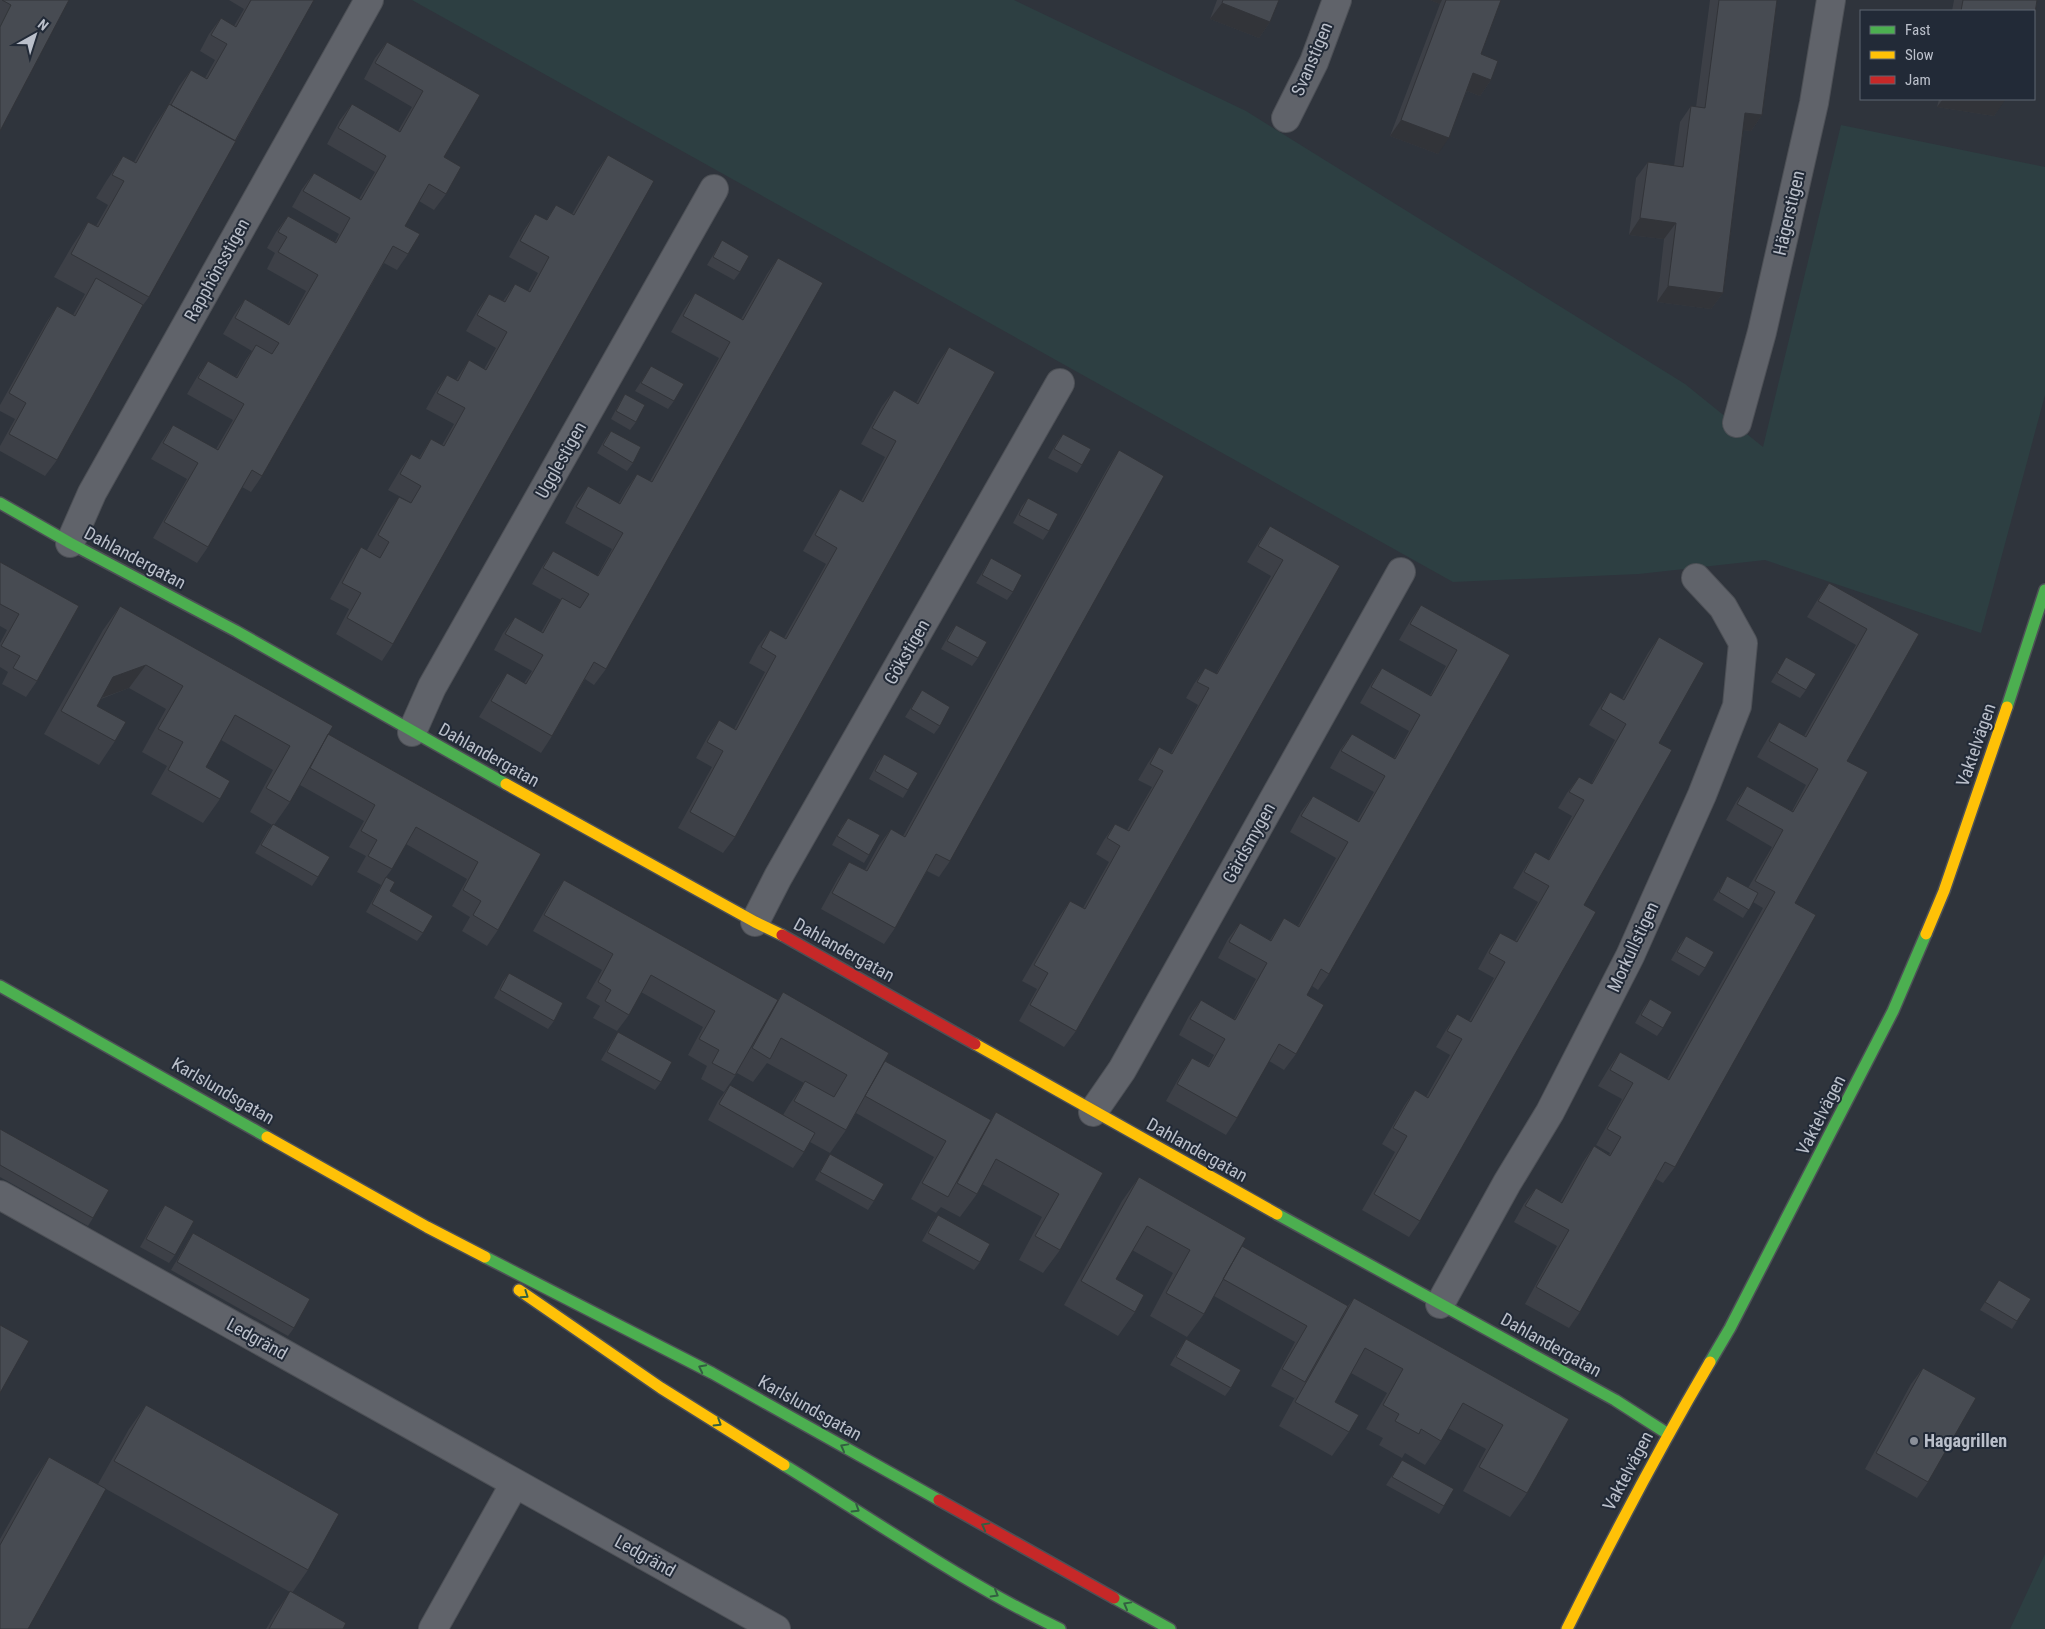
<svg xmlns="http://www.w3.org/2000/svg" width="2045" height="1629" font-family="'Roboto Condensed',sans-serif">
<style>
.green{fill:#2d3f42}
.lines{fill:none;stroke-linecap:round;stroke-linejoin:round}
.street-casing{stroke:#4d5056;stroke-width:30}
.fast-casing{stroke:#4d5056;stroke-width:14}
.slow-casing{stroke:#4d5056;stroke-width:14}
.jam-casing{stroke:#4d5056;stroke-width:14}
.street{stroke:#60636a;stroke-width:28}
.fast{stroke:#4caf50;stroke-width:11}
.slow{stroke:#ffc107;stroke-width:11}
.jam{stroke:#c62828;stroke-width:11}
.wall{fill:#3d4047}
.shaded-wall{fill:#323439}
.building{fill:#474b52;stroke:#323439}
.oneway{stroke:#335f41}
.poi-dot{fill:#8a8f99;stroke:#222a37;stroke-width:2}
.labels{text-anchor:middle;stroke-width:4;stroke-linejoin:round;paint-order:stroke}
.street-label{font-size:18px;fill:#bbc0cb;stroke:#222a37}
.poi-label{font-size:18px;font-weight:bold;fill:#bbc0cb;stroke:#222a37;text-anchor:start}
</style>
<rect width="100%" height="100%" fill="#2f343c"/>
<path class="green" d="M412,0H1014L1246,111L1685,384L1763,447L1841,125L2045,167V395L1981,633L1765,560L1639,574L1453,582Z
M2045,1554V1629H2010Z"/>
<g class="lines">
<g class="street-casing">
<path id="street" d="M1286,118L1314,62L1337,0
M1737,423L1762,332L1814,103L1831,0
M70,543L92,493L369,0
M412,732L432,687L714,189
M755,922L778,877L1060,383
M1093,1112L1122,1070L1401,572
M0,1195L776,1629
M1440,1304L1507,1183L1550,1112L1630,956L1702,795L1737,706L1743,643L1723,607L1696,578
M433,1629L515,1483"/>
</g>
<g class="fast-casing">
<path id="fast" d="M0,503L70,543L236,631L506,784
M2007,707L2045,590
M0,986L267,1137
M1277,1214L1615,1400L1668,1434
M485,1257L712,1373L939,1500
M1710,1362L1730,1328L1893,1011L1926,934
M784,1465C875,1521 964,1583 1060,1629
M1114,1598L1170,1629"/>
</g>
<g class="slow-casing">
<path id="slow" d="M506,784L755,922L782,935
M1926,934L1944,891L2007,707
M975,1044L1277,1214
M267,1137L427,1227L485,1257
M519,1290L661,1388L784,1465
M1567,1629C1612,1538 1659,1449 1710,1362"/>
</g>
<g class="jam-casing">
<path id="jam" d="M782,935L975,1044
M939,1500L1114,1598"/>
</g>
<use href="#street" class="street"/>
<use href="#fast" class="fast"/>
<use href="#slow" class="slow"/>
<use href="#jam" class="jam"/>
</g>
<path class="wall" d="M0,0H69L0,131Z
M229,0H314L149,297L143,305L57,460L45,476L0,451V446L15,419L0,411V405L46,323L57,306L73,315L85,294L54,277L72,246L88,222L96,226L108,205L96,198L107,180L123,156L134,162L153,128L169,104L179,86L191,70L205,78L215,60L200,51L209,34L221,18L234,26L244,9Z
M1217,0H1279L1270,22L1259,38L1210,19Z
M1430,0H1501L1481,54L1491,80L1480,96L1467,91L1438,154L1390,136L1440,4Z
M1710,0H1777L1762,115L1751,131L1743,130L1723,293L1711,309L1657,302L1664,239L1629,235L1636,178L1648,162L1674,166L1680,122L1691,106L1696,107Z
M1954,0H2037L2034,11H1952Z
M387,42L480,95L444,157L446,194L434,210L419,201L405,226L408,254L397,270L384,263L262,476L251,492L242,487L208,547L197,563L153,538L187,479L151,459L162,441L173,425L216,449L233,420L187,394L197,377L208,361L236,377L245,361L252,351L223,334L234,315L245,299L288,324L306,291L267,269L275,253L267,248L276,232L288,216L335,242L339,234L292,207L302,189L314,173L359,199L375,172L327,144L340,120L352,104L398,131L412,107L364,79L375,58Z
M1939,99H2005L1994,116L1937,107Z
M608,155L393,644L382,661L336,634L349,609L330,599L350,563L361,547L367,550L388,513L399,497L409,503L410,502L388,490L400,470L411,454L419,458L431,439L442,445L454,424L426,409L436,391L447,375L456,380L469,360L484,369L496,348L466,331L478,310L489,294L503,301L515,284L528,291L538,273L509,257L524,230L535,214L546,220L556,205L572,214L597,171Z
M722,240L740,272L734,280L707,265Z
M778,258L606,669L594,685L585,679L552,736L541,753L479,717L496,689L507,673L524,683L532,671L494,650L503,633L515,617L541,632L551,615L561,600L532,584L542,567L553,551L597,576L612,549L565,523L576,502L588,486L618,504L626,490L637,474L650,481L719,358L671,332L684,309L695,293L741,319L767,274Z
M949,347L735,837L723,853L678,828L712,767L696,758L708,736L719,720L734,729L765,672L749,663L758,646L770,630L784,638L826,564L803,551L829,505L840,489L861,501L885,457L861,444L882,406L894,390L916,403L938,363Z
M651,366L674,401L668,409L635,391Z
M625,394L636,422L630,430L611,419L620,402Z
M611,431L633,463L627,471L597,453L605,439Z
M1063,434L1082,465L1077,473L1048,458L1057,442Z
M1119,450L950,861L939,877L927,871L895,928L884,944L821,909L838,878L849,862L865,870L879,845L891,829L903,836L1108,467Z
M1028,498L1049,531L1043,540L1013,523L1022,506Z
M1270,526L1340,566L1076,1031L1064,1047L1019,1021L1037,989L1022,981L1059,917L1070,901L1083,908L1109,862L1096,854L1104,840L1115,824L1127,830L1152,787L1138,780L1148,763L1159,747L1171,753L1198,705L1186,698L1194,684L1205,668L1216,674L1271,576L1247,562L1259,542Z
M991,558L1013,592L1007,600L976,583L986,566Z
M0,562L79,606L37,681L26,697L2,684L8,672L0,667V643L7,630L0,626Z
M1829,583L1919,634L1847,761L1795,903L1675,1167L1663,1183L1656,1179L1580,1312L1569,1328L1525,1304L1557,1246L1514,1222L1524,1204L1536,1188L1560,1202L1583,1162L1594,1146L1609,1155L1610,1153L1596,1145L1622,1099L1598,1086L1609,1068L1620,1052L1667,1079L1763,908L1753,902L1743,918L1713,900L1722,885L1727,876L1748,888L1772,847L1726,820L1736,802L1747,786L1792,811L1806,785L1757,757L1768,738L1779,722L1804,736L1856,645L1807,617L1818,599Z
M1421,605L1510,655L1329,974L1318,990L1312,986L1307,995L1296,1054L1284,1070L1269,1061L1237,1118L1226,1135L1166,1101L1181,1074L1192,1058L1208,1066L1214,1055L1179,1035L1189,1016L1201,1000L1234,1019L1256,979L1218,958L1228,939L1240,923L1270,940L1284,918L1298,926L1336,858L1290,832L1301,812L1313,796L1357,821L1374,792L1330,768L1340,750L1352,734L1394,758L1409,731L1360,703L1371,684L1382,668L1430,695L1446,666L1399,640L1410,621Z
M120,606L328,734L541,854L498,930L487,946L462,931L470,917L452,906L467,879L406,844L392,869L386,877L390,891L423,933L417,941L366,912L381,885L357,872L366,856L349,847L364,821L300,785L290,802L274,825L318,877L312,886L255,853L267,832L272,825L250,812L273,770L221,740L206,767L220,799L203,823L151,794L167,766L142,752L166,709L129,688L101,699L97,706L115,741L99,765L44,734L103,630Z
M956,625L978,658L972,666L941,649L950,633Z
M1659,637V743L1584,905L1420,1221L1409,1237L1362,1210L1395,1152L1382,1144L1404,1106L1415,1090L1426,1097L1450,1055L1436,1047L1446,1030L1457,1014L1469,1021L1494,978L1478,969L1489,949L1500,933L1515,941L1538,902L1513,888L1524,869L1535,852L1548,860L1572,816L1558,808L1567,793L1579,777L1591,784L1615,740L1589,725L1599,708L1610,692L1622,699L1648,653Z
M1786,657L1806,690L1800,698L1771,682Z
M922,690L940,726L934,734L905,717Z
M884,754L908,790L903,798L869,779L878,762Z
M848,818L869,855L864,863L832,845L842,826Z
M564,880L778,1000L783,992L885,1061L991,1120L996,1112L1103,1173L1060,1250L1043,1273L1019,1260L1042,1217L982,1184L977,1194L960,1217L941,1207L936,1213L911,1199L934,1157L856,1113L846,1130L830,1153L810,1142L804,1152L793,1168L708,1120L718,1101L730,1085L783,1115L789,1105L804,1083L767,1063L753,1082L737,1073L724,1092L701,1079L707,1066L688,1055L703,1027L641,992L629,1015L617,1031L593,1018L600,1006L586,998L602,970L533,931L553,896Z
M1686,936L1705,968L1699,976L1671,960L1680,944Z
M509,973L554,1021L548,1029L494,998L503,981Z
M1650,999L1663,1028L1657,1036L1635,1023L1644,1007Z
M618,1032L661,1082L655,1090L601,1060L612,1041Z
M0,1129L93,1218L88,1226L0,1177Z
M830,1154L874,1201L868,1210L815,1180L825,1162Z
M1139,1177L1242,1246L1348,1306L1354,1298L1569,1419L1527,1493L1510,1517L1463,1491L1486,1449L1448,1428L1441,1441L1425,1465L1405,1453L1402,1458L1379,1445L1383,1438L1366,1429L1387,1393L1351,1373L1335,1402L1349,1432L1332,1456L1279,1426L1295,1397L1294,1398L1271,1386L1295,1342L1214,1296L1204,1314L1187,1337L1150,1316L1173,1273L1132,1250L1116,1279L1135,1312L1118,1336L1064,1305L1122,1201Z
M165,1205L175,1255L169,1263L140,1247L159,1213Z
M938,1215L980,1262L974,1270L922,1241L932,1223Z
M193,1233L294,1328L288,1336L171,1270L188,1241Z
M1999,1280L2017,1321L2012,1329L1980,1310Z
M1186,1339L1231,1388L1225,1396L1170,1365L1180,1348Z
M1923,1368L1928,1482L1917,1498L1865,1469L1911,1384Z
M146,1405L308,1570L292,1593L343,1629H266L274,1615L290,1592L106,1489L0,1629V1539L33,1481L49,1457L98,1484L129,1429Z
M1402,1460L1444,1506L1439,1514L1386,1485Z"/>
<path class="shaded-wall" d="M1430,0H1442L1440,4Z
M1222,3L1270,22L1259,38L1210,19Z
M1473,73L1491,80L1480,96L1462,89Z
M1943,99H1997L2005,100L1994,116L1937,107Z
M1745,113L1762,115L1751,131L1734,129Z
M1401,120L1449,138L1438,154L1390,136Z
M1640,218L1676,223L1664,239L1629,235Z
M1668,286L1723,293L1711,309L1657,302Z
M146,665L129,688L96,700L113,677Z"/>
<path class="building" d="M2,0H69L0,131V27L11,5Z
M251,0H314L235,141L171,105L191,70L207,79L227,44L211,35L221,18L236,27Z
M1223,0H1279L1270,22L1222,3Z
M1446,0H1501L1481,54L1498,61L1491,80L1473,73L1449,138L1401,120Z
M1719,0H1777L1762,115L1745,113L1723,293L1668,286L1676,223L1640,218L1648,162L1683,167L1691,106L1705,108Z
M1963,0H2037L2034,20V11H1961Z
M387,42L480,95L444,157L461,167L446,194L429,184L405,226L420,234L408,254L393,246L262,476L252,470L208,547L164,522L198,463L163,443L173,425L218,450L244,404L198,378L208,361L237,378L256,345L272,354L279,343L235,318L245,299L289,325L318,275L278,252L287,237L278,232L288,216L336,243L350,218L303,191L314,173L361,200L386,156L338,128L352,104L400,132L423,91L375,63Z
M169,104L236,141L149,297L71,254L88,222L98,227L124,181L112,175L123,156L136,163Z
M608,155L654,181L393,644L347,618L361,593L342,583L361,547L380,558L389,542L378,535L399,497L411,503L421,486L400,474L411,454L420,459L431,439L444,446L465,408L437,393L447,375L458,381L469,360L486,370L507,332L477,315L489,294L505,302L515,284L530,292L549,257L520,241L535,214L547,220L556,205L574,215Z
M722,240L749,256L740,272L713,257Z
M778,258L823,283L606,669L594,662L552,736L491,701L507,673L526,684L543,655L505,634L515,617L543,633L562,598L580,608L589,594L543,568L553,551L598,576L623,533L576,507L588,486L620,504L637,474L652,482L730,342L683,316L695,293L743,320Z
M96,278L143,305L57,460L9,434L26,403L9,393L57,306L75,316Z
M949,347L995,372L735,837L690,812L723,751L707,742L719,720L736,730L776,656L761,647L770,630L786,639L837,548L815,535L840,489L863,502L896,441L872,428L894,390L918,404Z
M651,366L684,384L674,401L641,383Z
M625,394L645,405L636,422L616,411Z
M611,431L641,447L633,463L603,445Z
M1063,434L1091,449L1082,465L1054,449Z
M1119,450L1164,476L950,861L936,854L895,928L832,893L849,862L867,871L891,829L905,837Z
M1028,498L1058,514L1049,531L1019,515Z
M1270,526L1340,566L1076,1031L1030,1005L1048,973L1034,965L1070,901L1085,909L1120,846L1107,838L1115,824L1129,831L1163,771L1150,764L1159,747L1172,754L1209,688L1197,682L1205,668L1217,674L1283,560L1258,546Z
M991,558L1022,575L1013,592L982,575Z
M0,562L79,606L37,681L13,668L20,656L1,646L19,614L0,604Z
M1829,583L1919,634L1847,761L1868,772L1795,903L1816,915L1675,1167L1665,1162L1580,1312L1536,1287L1569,1230L1525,1206L1536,1188L1562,1203L1594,1146L1610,1156L1621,1137L1607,1129L1633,1083L1610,1070L1620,1052L1669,1080L1775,892L1755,881L1783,830L1737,804L1747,786L1793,812L1818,769L1769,741L1779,722L1806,737L1867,629L1818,601Z
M1421,605L1510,655L1329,974L1321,969L1307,995L1324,1005L1296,1054L1279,1044L1237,1118L1177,1084L1192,1058L1209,1067L1225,1039L1190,1019L1201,1000L1235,1020L1267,963L1229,942L1240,923L1271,941L1284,918L1299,927L1348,842L1301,816L1313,796L1359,822L1385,776L1341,751L1352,734L1395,759L1420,715L1371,687L1382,668L1431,696L1457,650L1410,624Z
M120,606L333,726L290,802L266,788L290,746L235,715L206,767L230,781L220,799L168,770L183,742L158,729L183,686L146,665L113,677L97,706L126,722L115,741L61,711Z
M956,625L987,642L978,658L947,641Z
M1659,637L1704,663L1659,743L1672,750L1584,905L1596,912L1420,1221L1374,1194L1407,1136L1393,1128L1415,1090L1428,1098L1462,1039L1447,1031L1457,1014L1471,1022L1505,962L1489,953L1500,933L1517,942L1549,886L1524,872L1535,852L1549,860L1584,800L1569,792L1579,777L1592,784L1626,724L1601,709L1610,692L1624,700Z
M1786,657L1816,674L1806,690L1777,673Z
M922,690L950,707L940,726L911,709Z
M328,734L541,854L498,930L473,915L481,901L463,890L478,862L416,827L392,869L368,856L377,840L361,831L375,805L310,768Z
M884,754L918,773L908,790L875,771Z
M848,818L880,835L869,855L837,836Z
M273,824L330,857L318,877L261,845Z
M1727,876L1758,893L1749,910L1719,892Z
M386,877L395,882L390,891L433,916L423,933L372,904Z
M564,880L778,1000L735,1075L712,1063L719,1050L699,1039L715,1011L651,975L629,1015L605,1001L611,990L598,982L613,954L544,915Z
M1686,936L1714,952L1705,968L1677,952Z
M509,973L563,1003L554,1021L500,990Z
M783,992L889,1053L846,1130L794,1101L805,1081L834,1097L847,1075L781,1038L770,1059L752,1048Z
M1650,999L1672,1012L1663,1028L1641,1015Z
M618,1032L672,1062L661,1082L607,1052Z
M885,1061L991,1120L948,1197L922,1183L946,1141L865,1096Z
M730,1085L815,1133L804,1152L719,1104Z
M996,1112L1103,1173L1060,1250L1035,1236L1059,1194L996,1159L977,1194L957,1183Z
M0,1129L109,1190L93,1218L0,1165Z
M830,1154L884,1184L874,1201L820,1172Z
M1139,1177L1246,1238L1204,1314L1166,1293L1190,1250L1147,1226L1116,1279L1144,1295L1135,1312L1081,1281Z
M165,1205L194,1221L175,1255L146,1239Z
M938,1215L990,1244L980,1262L928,1233Z
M193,1233L310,1299L294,1328L177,1262Z
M1242,1246L1348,1306L1305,1382L1282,1369L1307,1326L1223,1279Z
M1999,1280L2031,1299L2017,1321L1985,1302Z
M1354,1298L1569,1419L1527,1493L1479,1467L1503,1425L1463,1403L1441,1441L1421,1429L1419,1434L1395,1421L1399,1414L1383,1405L1403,1369L1365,1348L1335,1402L1359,1415L1349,1432L1295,1402Z
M0,1325L29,1341L0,1393Z
M1186,1339L1241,1370L1231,1388L1176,1357Z
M1923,1368L1976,1398L1928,1482L1876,1453Z
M146,1405L339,1514L308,1570L114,1461Z
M49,1457L106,1489L28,1629H0V1545Z
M1402,1460L1454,1489L1444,1506L1392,1477Z
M290,1591L346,1623L343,1629H269Z"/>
<defs><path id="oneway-chevron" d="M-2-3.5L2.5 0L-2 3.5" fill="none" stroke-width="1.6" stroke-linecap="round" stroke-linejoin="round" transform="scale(1.25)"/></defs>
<g class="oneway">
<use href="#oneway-chevron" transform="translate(525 1295) rotate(34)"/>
<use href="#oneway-chevron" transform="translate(702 1368) rotate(-153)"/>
<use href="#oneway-chevron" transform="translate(718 1423) rotate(32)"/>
<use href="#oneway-chevron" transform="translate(844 1447) rotate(-151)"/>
<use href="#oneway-chevron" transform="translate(856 1509) rotate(32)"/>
<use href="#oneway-chevron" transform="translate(985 1526) rotate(-151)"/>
<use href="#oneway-chevron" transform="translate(995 1594) rotate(30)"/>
<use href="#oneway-chevron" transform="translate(1127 1605) rotate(-151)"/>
</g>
<circle class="poi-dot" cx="1914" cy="1441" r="5"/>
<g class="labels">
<g class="street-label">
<text transform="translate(1312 59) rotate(-67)" y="6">Svanstigen</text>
<text transform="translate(1789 213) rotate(-77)" y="6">Hägerstigen</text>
<text transform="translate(217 270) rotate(-61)" y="6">Rapphönsstigen</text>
<text transform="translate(561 460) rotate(-61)" y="6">Ugglestigen</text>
<text transform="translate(135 558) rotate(28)" y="6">Dahlandergatan</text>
<text transform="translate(907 652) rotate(-60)" y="6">Gökstigen</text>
<text transform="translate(1976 745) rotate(-71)" y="6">Vaktelvägen</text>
<text transform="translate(489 755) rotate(29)" y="6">Dahlandergatan</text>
<text transform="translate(1249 843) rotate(-61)" y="6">Gärdsmygen</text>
<text transform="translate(1633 947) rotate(-65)" y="6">Morkullstigen</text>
<text transform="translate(844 950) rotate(29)" y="6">Dahlandergatan</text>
<text transform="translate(223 1091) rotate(30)" y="6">Karlslundsgatan</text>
<text transform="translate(1821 1115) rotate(-63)" y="6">Vaktelvägen</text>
<text transform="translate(1197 1150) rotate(29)" y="6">Dahlandergatan</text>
<text transform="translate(257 1339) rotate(29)" y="6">Ledgränd</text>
<text transform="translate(1551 1345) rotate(29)" y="6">Dahlandergatan</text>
<text transform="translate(810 1408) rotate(29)" y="6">Karlslundsgatan</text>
<text transform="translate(1628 1471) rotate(-62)" y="6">Vaktelvägen</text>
<text transform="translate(645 1556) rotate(29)" y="6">Ledgränd</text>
</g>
<g class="poi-label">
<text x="1924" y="1447">Hagagrillen</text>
</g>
</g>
<rect x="1860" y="10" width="175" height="90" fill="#222a37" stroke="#5f6672"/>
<rect x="1870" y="26" width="25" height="8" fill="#4caf50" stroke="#5f6672"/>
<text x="1905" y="35" font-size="15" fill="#bbc0cb">Fast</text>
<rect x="1870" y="51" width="25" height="8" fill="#ffc107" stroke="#5f6672"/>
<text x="1905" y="60" font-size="15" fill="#bbc0cb">Slow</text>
<rect x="1870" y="76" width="25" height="8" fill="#c62828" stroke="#5f6672"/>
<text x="1905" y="85" font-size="15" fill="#bbc0cb">Jam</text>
<g transform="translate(35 35) rotate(39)" stroke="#222a37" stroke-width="4" paint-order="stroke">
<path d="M0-4L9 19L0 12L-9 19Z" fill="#bbc0cb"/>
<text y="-8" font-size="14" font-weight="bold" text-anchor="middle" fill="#bbc0cb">N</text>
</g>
</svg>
